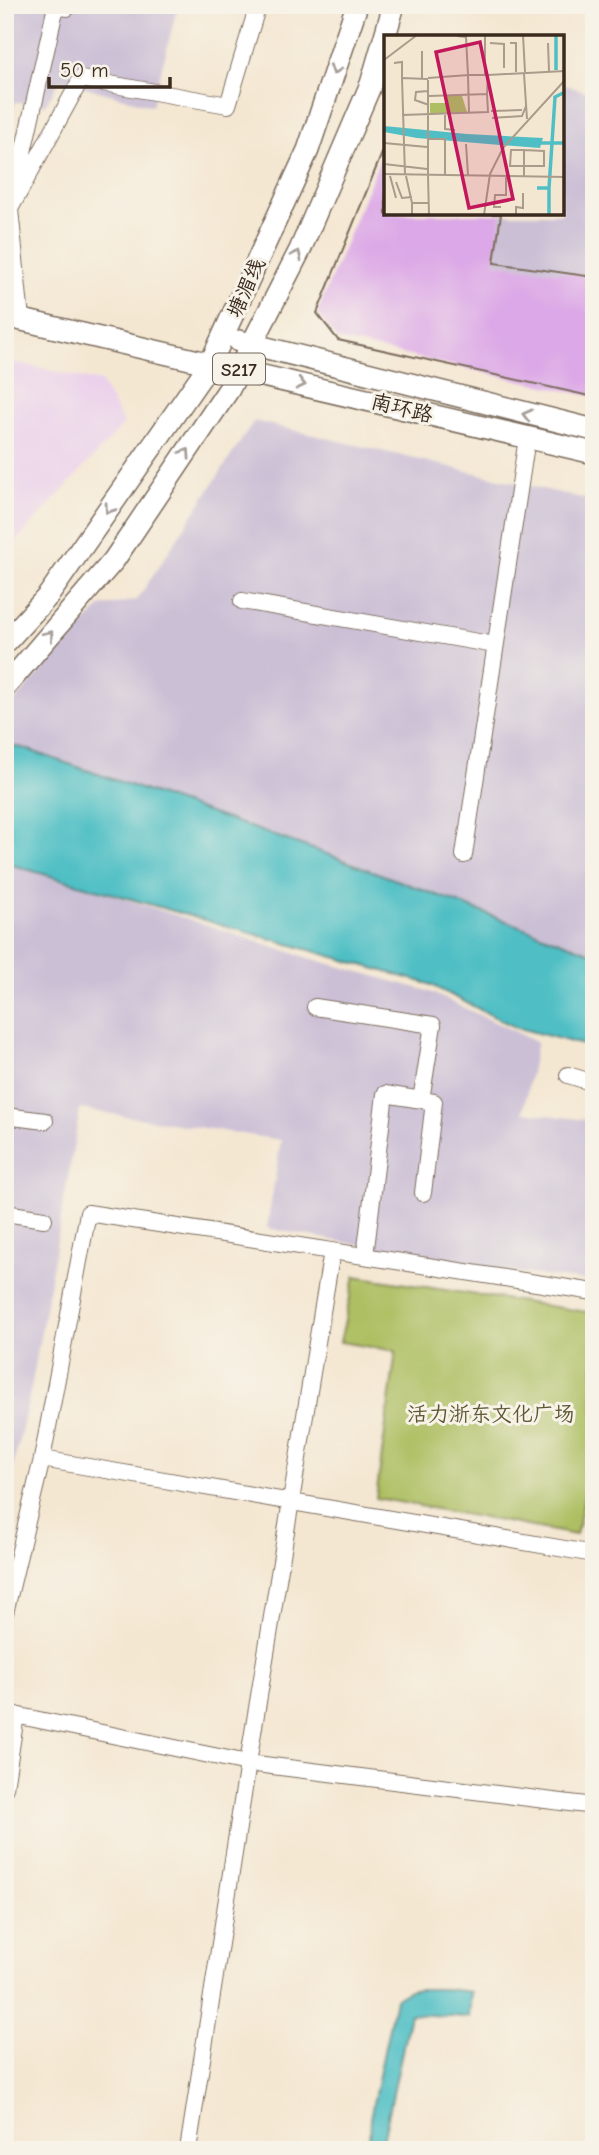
<svg xmlns="http://www.w3.org/2000/svg" width="599" height="2155" font-family="'Comic Neue','LXGW WenKai TC',sans-serif">
<style>
.built{fill:#ebd1eb}
.industrial{fill:#cbbfd5}
.green{fill:#aebf63;stroke:#747440;stroke-width:2}
.water{fill:#50bfc5;stroke:#467472;stroke-width:2}
.building{fill:#dca8e7}
.lines{fill:none;stroke-linecap:round;stroke-linejoin:round}
.minor-casing{stroke:#7c6c5d;stroke-width:18}
.major-casing{stroke:#7c6c5d;stroke-width:24}
.minor{stroke:#fff;stroke-width:16}
.major{stroke:#fff;stroke-width:21}
.oneway{stroke:#a79f9a}
.labels{text-anchor:middle;stroke-width:6;stroke-linejoin:round;paint-order:stroke}
.shield{fill:#f7f3e8;stroke:#73665b;stroke-width:2}
.shield-label{font-size:19px;font-weight:bold;fill:#3b2a1e}
.street-label{font-size:21px;fill:#3b2a1e;stroke:#f7f3e8}
.park-label{font-size:21px;fill:#5e5733;stroke:#f7f3e8}
.inset-river{fill:none;stroke:#50bfc5;stroke-width:3.5}
.inset-road{fill:none;stroke:#aa9b8a;stroke-width:2}
.view{fill:#c2185b;fill-opacity:0.15;stroke:#c2185b;stroke-width:3.5}
.inset-edge{fill:none;stroke:#3b2a1e;stroke-width:3.5}
</style>
<rect width="100%" height="100%" fill="#f7f3e8"/>
<filter id="ink" filterUnits="userSpaceOnUse"><feTurbulence type="fractalNoise" baseFrequency=".0143" numOctaves="2"/><feDisplacementMap in="SourceGraphic" scale="14" xChannelSelector="R" yChannelSelector="G"/><feConvolveMatrix kernelMatrix="1 2 1 2 8 2 1 2 1" color-interpolation-filters="sRGB"/></filter>
<filter id="wash" filterUnits="userSpaceOnUse"><feTurbulence type="fractalNoise" baseFrequency=".00686" numOctaves="4" result="noise"/><feDisplacementMap in="SourceGraphic" scale="28" xChannelSelector="R" yChannelSelector="G"/><feGaussianBlur stdDeviation="1.57" result="paint"/><feColorMatrix in="noise" values="0 0 0 0 0 0 0 0 0 0 0 0 0 0 0 0 0 1.4 0 .05"/><feComposite in="paint" operator="in"/></filter>
<g filter="url(#wash)">
<rect width="100%" height="100%" fill="#f4e7d2"/>
<path class="built" d="M5,360L101,382L124,424L5,553Z"/>
<path class="industrial" d="M5,5H178L152,106L60,80L45,105L15,102L6,132L5,154Z
M562,84L594,94V277L494,263L501,214H562Z
M254,421L594,501V954L324,853L23,748L5,745V712L100,607L137,600Z
M5,863L19,865L309,958L428,991L537,1042L523,1112L594,1121V1282L491,1269L267,1228L281,1140L80,1109L32,1383L5,1504Z"/>
<path class="green" d="M355,1276L594,1313V1454L576,1535L376,1498L396,1351L340,1342Z"/>
<path class="water" d="M5,745L23,748L324,853L594,954V1048L515,1027L429,984L5,863Z
M411,1989H445L471,1992L469,2017L410,2014L381,2150H360L369,2143L370,2118L395,1999Z"/>
<g id="blocks">
<path class="building" d="M385,146L386,214H501L494,263L594,277V397L338,340L317,313Z"/>
</g>
</g>
<g filter="url(#ink)">
<use href="#blocks" fill-opacity="0" stroke="#7c6c5d" stroke-width="2"/>
<g class="lines">
<g class="minor-casing">
<path id="minor" d="M15,188L56,6L67,8L68,5
M21,319L10,209L81,79L228,105L258,5
M242,601L495,645
M464,855L527,438
M315,1007L433,1025L421,1100
M568,1075L594,1083
M5,1116L45,1121
M5,1213L44,1219
M332,1251L248,1763L594,1806
M365,1256L385,1094L434,1102L423,1193
M594,1292L88,1213L42,1459L594,1554
M5,1613L42,1459
M5,1713L248,1763L188,2150
M5,1788L16,1715"/>
</g>
<g class="major-casing">
<path id="major" d="M5,316L594,453
M239,341L594,430
M5,643L48,596L211,362L308,150L357,5
M5,687L114,560L229,389L300,250L371,84L394,5"/>
</g>
<use href="#minor" class="minor"/>
<use href="#major" class="major"/>
</g>
<defs><path id="oneway-chevron" d="M-2-3.5L2.5 0L-2 3.5" fill="none" stroke-width="1.6" stroke-linecap="round" stroke-linejoin="round" transform="scale(1.75)"/></defs>
<g class="oneway">
<use href="#oneway-chevron" transform="translate(335 70) rotate(109)"/>
<use href="#oneway-chevron" transform="translate(297 255) rotate(-64)"/>
<use href="#oneway-chevron" transform="translate(301 384) rotate(14)"/>
<use href="#oneway-chevron" transform="translate(527 415) rotate(-166)"/>
<use href="#oneway-chevron" transform="translate(186 453) rotate(-56)"/>
<use href="#oneway-chevron" transform="translate(109 509) rotate(125)"/>
<use href="#oneway-chevron" transform="translate(49 635) rotate(-50)"/>
</g>
</g>
<g class="labels">
<rect class="shield" x="213" y="353.5" width="52" height="31" rx="5"/>
<g class="shield-label">
<text x="239" y="376">S217</text>
</g>
<g class="street-label">
<text transform="translate(246 288) rotate(-66)" y="7">塘湄线</text>
<text transform="translate(402 408) rotate(14)" y="7">南环路</text>
</g>
<g class="park-label">
<text x="491" y="1421">活力浙东文化广场</text>
</g>
</g>
<g transform="translate(384 35)">
<rect width="180" height="180" fill="#f4e7d2"/>
<path d="M63,61H78L83,77L46,79V68H63Z" fill="#aebf63"/>
<path d="M0,91L83,99L159,103L156,113L116,110L33,103L0,97Z" fill="#50bfc5"/>
<path class="inset-river" d="M172,1V35M181,57L171,62L168,108H181M157,108H168L165,153M153,153H165V180"/>
<path class="inset-road" d="M139,0L141,37M73,1L82,2L84,40H104L103,59M101,1V40M106,8L120,9V33M126,8H132V37M164,8L165,36M38,16V43M0,25L33,0M10,28L18,27V43M140,39L143,84M104,40L181,36M44,43L84,40L85,78M44,45V141M44,56L32,57L31,65L45,70M107,76L138,75M18,80L104,77L103,59L45,61M61,80V94L71,95M108,83L138,81L142,71M45,104H61V140M0,108L43,112M82,109L84,140M140,115L160,116V132M0,129L43,134M0,139L181,142M21,140L18,43L44,44M6,141L12,163M22,141L28,168M44,141L45,180M140,142V115H127L126,131H160M12,147L18,163L28,162M117,172H110L111,160H122V141M28,180V168H45M100,180L106,139L119,113L181,45M132,180V172L139,173V158"/>
<path class="view" d="M96,7L129,164L85,173L52,17Z"/>
<rect width="180" height="180" class="inset-edge"/>
</g>
<rect width="599" height="2155" fill="none" stroke="#f7f3e8" stroke-width="28"/>
<path d="M49 77v10h121v-10" fill="none" stroke="#3b2a1e" stroke-width="3.5"/>
<text x="60" y="77" font-size="21" fill="#3b2a1e" stroke="#f7f3e8" stroke-width="5" paint-order="stroke">50 m</text>
</svg>
